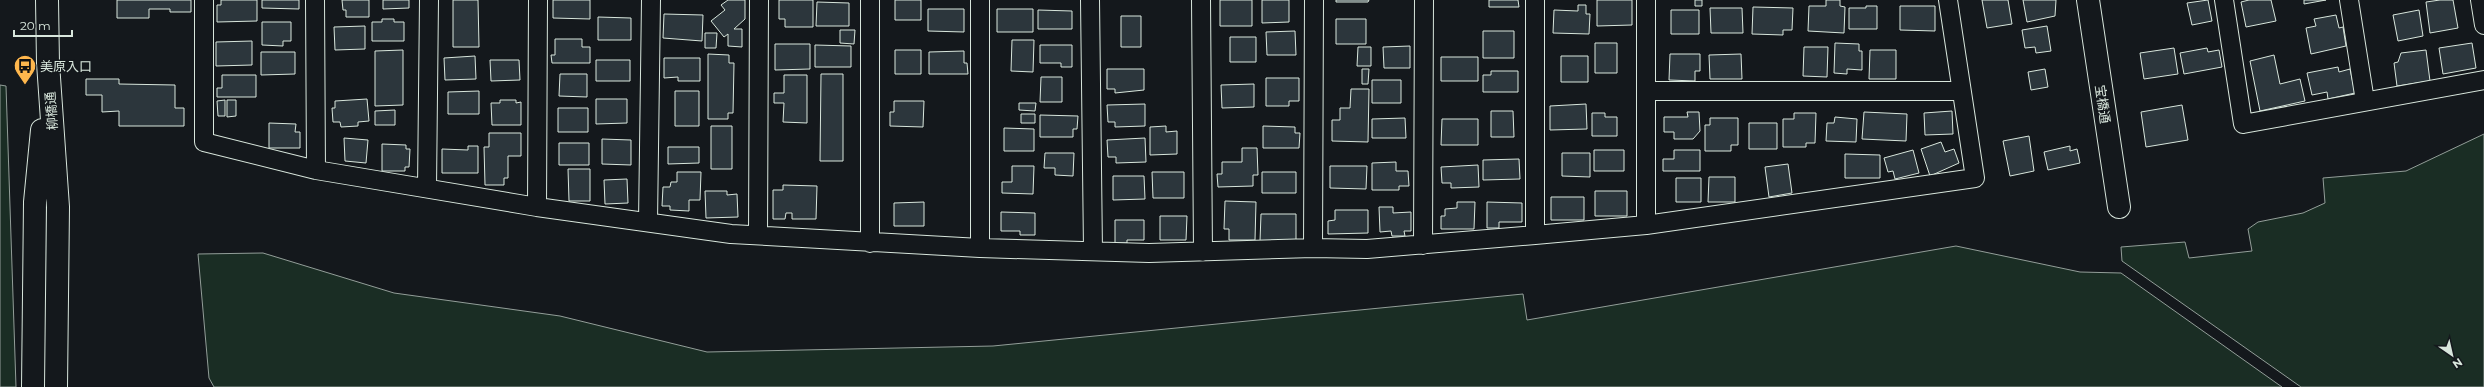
<svg xmlns="http://www.w3.org/2000/svg" width="2484" height="387" font-family="Montserrat,'Noto Sans JP',sans-serif">
<style>
.green{fill:#1a2d24;stroke:#939e99}
.building{fill:#2c363c;stroke:#d8e6dc}
.lines{fill:none;stroke-linecap:round;stroke-linejoin:round}
.street-casing{stroke:#d8e6dc;stroke-width:20}
.secondary-casing{stroke:#d8e6dc;stroke-width:24}
.street{stroke:#14181c;stroke-width:18}
.secondary{stroke:#14181c;stroke-width:22}
.labels{text-anchor:middle;stroke-width:3;stroke-linejoin:round;paint-order:stroke}
.poi-label{font-size:13px;fill:#d8e6dc;stroke:#14181c;text-anchor:start}
.street-label{font-size:13px;fill:#d8e6dc;stroke:#14181c}
</style>
<rect width="100%" height="100%" fill="#14181c"/>
<path class="green" d="M0,85L6,86L16,387H0Z
M2484,134V387H2301L2122,261L2121,247L2185,242L2189,258L2252,251L2248,229L2258,222L2303,213L2325,203L2323,178L2406,171Z
M1956,246L2080,272L2121,273L2282,387H214L209,378L198,254L263,253L394,293L560,316L707,352L993,346L1523,294L1527,320Z"/>
<path class="building" d="M117,0H191V12H170V9H149V18H117Z
M221,0H257V21L217,22V5H221Z
M262,0H299V9L262,8Z
M342,0H369V17H346V10H343Z
M383,0H409V8L383,9Z
M453,0H478L479,47H453Z
M553,0H590V19L553,18Z
M728,0H745V19L734,29H742V47L728,46V34L724,37L711,21L725,10L721,5Z
M779,0H813V27H785V19H779Z
M895,0H921V20H895Z
M1220,0H1252V26H1220Z
M1262,0H1289V22L1262,23Z
M1336,0H1369L1368,2H1336Z
M1489,0H1518L1519,7H1489Z
M1597,0H1632V25L1597,26Z
M1695,0H1702V6H1695Z
M1826,0H1840V6L1845,7L1844,33L1808,31L1809,6H1826Z
M1982,0H2008L2012,24L1987,28Z
M2023,0H2056L2055,16L2027,22Z
M2208,0L2212,21L2192,25L2187,3Z
M2249,0H2271L2276,21L2246,27L2241,2Z
M2304,0H2326L2304,4Z
M2440,0H2453L2458,28L2430,33L2426,2Z
M817,2L849,3V26H816Z
M1578,5H1586V14H1590L1589,34L1553,33L1554,10L1578,11Z
M1866,6H1877V29H1849V8H1866Z
M1900,6H1935V31L1900,30Z
M1753,7L1793,8L1792,30H1783V35L1752,34Z
M1710,8H1742L1743,33H1711Z
M928,9H964V32L928,31Z
M997,9H1033V32H997Z
M1038,10L1072,11V29H1038Z
M1671,10H1699V34H1671Z
M2419,10L2423,36L2398,41L2393,15Z
M664,14L703,15L702,41L663,38Z
M2336,15L2339,28L2343,27L2346,46L2311,54L2306,28L2316,26L2314,19Z
M1121,16H1141V47H1121Z
M598,17L631,18V40H598Z
M382,19H394V22H404V41H372V22H382Z
M1336,19H1366V44H1336Z
M262,22H291V41H283V46L262,45Z
M365,26V49L335,50L334,27Z
M2047,26L2051,51L2036,53L2035,47L2025,48L2022,30Z
M840,30H855L854,44L840,43Z
M1295,31L1296,55H1267L1266,32Z
M1483,31H1514V58H1483Z
M705,33H717L716,48H705Z
M1230,37H1256V62H1230Z
M555,39H582V47H590V63H552L551,55H555Z
M1012,40H1034L1033,72L1011,71Z
M252,41V65L216,66V42Z
M1595,43H1617V73H1595Z
M1835,43L1859,44V51H1862V70L1847,69V74L1834,73Z
M2472,43L2476,68L2443,74L2439,48Z
M775,44H810V69L775,70Z
M815,45L851,46V67H815Z
M1040,45H1072V67H1061V63H1040Z
M1410,46V68H1384L1383,47Z
M1358,47H1371V66H1357Z
M1804,47H1828L1827,77L1803,76Z
M2174,48L2178,74L2144,79L2140,53Z
M2207,48L2208,52L2219,50L2222,67L2184,74L2180,53Z
M403,50V105L375,106V51Z
M895,50H921V74H895Z
M1870,50H1896V79H1869Z
M2426,50L2430,81L2397,86L2394,63L2398,62L2401,53Z
M964,51V63H967L968,74H929V52Z
M261,52H295V74L261,75Z
M708,54L729,55V63H734L733,113H728V119H708Z
M1670,54H1700V71H1695V81L1669,80Z
M1741,54L1742,79H1710L1709,55Z
M2274,55L2280,84L2300,79L2305,101L2260,111L2250,61Z
M475,56L476,79L445,80L444,58Z
M1561,56H1588V82H1561Z
M1441,57H1478V81H1441Z
M664,58H700V81H678V77L664,78Z
M490,60H519L520,80L491,81Z
M596,60H630V81H596Z
M2338,67L2339,72L2350,69L2355,93L2328,99L2327,92L2312,95L2307,73Z
M1107,69H1144V90L1115,93V89H1107Z
M1362,69H1369L1368,84H1362Z
M2045,69L2048,87L2031,90L2028,72Z
M1491,71H1518V92H1483V75H1491Z
M560,74H587V97L559,96Z
M821,74H843V161H820Z
M222,75H256V97H217V88H222Z
M784,75H807V123L783,122L784,103H774V93H784Z
M1041,77H1062V102H1040Z
M1266,78H1299V101H1289V106H1266Z
M86,79H119V84L175,85V108H184V126H119V111L102,112V95H86Z
M1372,80H1401V103H1372Z
M1254,84V107L1222,108L1221,85Z
M1351,89H1369L1368,142L1332,141V120H1340V108H1350Z
M479,91V114H448V92Z
M675,91H699V126H675Z
M367,99L369,121L358,122V126L341,127L340,122H333L332,108H335V101Z
M596,99H627V123L596,124Z
M225,100V116H218L217,101Z
M227,100H236V116L227,117Z
M500,100H516V103L521,102V125H492L491,103H500Z
M894,101H924L923,127L890,126V112H894Z
M1019,103H1036L1035,111L1019,110Z
M1145,104V126L1115,127V122H1108L1107,105Z
M1586,104L1587,129L1550,130V106Z
M2182,105L2188,140L2146,147L2141,112Z
M558,108H588V132H558Z
M395,110V125H375V111Z
M1491,111H1513L1514,137H1491Z
M1952,111L1953,134L1925,135L1924,113Z
M1687,112H1699L1700,131L1693,139H1674V132H1664V117H1688Z
M1864,112L1907,114L1906,141L1862,139Z
M1592,113H1605V117H1617V136H1592Z
M1794,113H1816L1815,143H1806V147H1783V119H1794Z
M1021,114H1035V123H1021Z
M1040,115L1078,116L1077,129H1073V137H1040Z
M1835,117L1857,119L1856,142L1826,141L1827,123H1834Z
M1405,118L1406,138H1372V119Z
M1710,118H1738V145H1731V151H1705V125H1710Z
M1442,119H1478V145H1441Z
M269,123L296,124L295,132H300V148H269Z
M1749,123H1777V149H1749Z
M711,126H732V169H711Z
M1166,126V132L1177,131V154L1150,155V127Z
M1263,126L1295,127V133H1300L1299,148H1263Z
M1004,128L1034,129V151H1004Z
M489,133H521V156H508V178H504V185H485L484,147H489Z
M2029,136L2034,171L2010,176L2003,141Z
M344,138L368,140L366,163L345,161Z
M1145,138L1146,162L1116,163V157H1108L1107,140Z
M602,139L631,140V165L602,164Z
M1941,142L1945,152L1954,149L1959,163L1930,176L1921,149Z
M559,143H589V165H559Z
M382,144L406,145V149H410L409,167H405V171H382Z
M468,146H478V173H442V149L468,150Z
M2070,146V151L2077,149L2080,163L2048,170L2044,152Z
M668,147H699V163L668,164Z
M1242,148H1257L1258,175H1253V186L1218,187L1217,174H1222V162H1242Z
M1594,150H1624V171H1594Z
M1674,150H1700V171H1663V159H1674Z
M1913,150L1919,173L1895,179L1893,171L1888,172L1884,158Z
M1045,153H1074L1073,176L1055,175V168H1044Z
M1562,153H1590V177L1562,176Z
M1845,154L1880,155V178H1845Z
M1519,159L1520,179L1483,180V160Z
M1396,162V171H1408L1409,186H1399V190H1372V163Z
M1788,164L1792,193L1769,197L1765,167Z
M1478,165L1479,187L1451,188V183H1442L1441,167Z
M1012,166H1034L1033,194L1002,193V182H1012Z
M1330,166H1367L1366,189L1330,188Z
M568,169H590V201H569Z
M677,172H701L700,200H689V211L670,210V206H662L663,187H670L671,182H677Z
M1152,172H1184V198H1153Z
M1262,172H1296V193H1262Z
M1113,176H1144L1145,199L1113,200Z
M1709,177H1735V202H1708Z
M1676,178H1701V202H1676Z
M627,179L628,203L605,204L604,180Z
M783,185L817,186L816,219H792V213H786L785,219H773V190H783Z
M705,191H727V195L737,194L738,217L706,218Z
M1595,191H1627V216H1595Z
M1551,197H1584V220H1551Z
M1225,201L1256,202L1255,240H1229V229H1224Z
M924,202V226H894V203Z
M1457,202H1475L1474,229H1441V216H1445V209L1457,208Z
M1487,202L1522,203V222H1499V228H1487Z
M1379,207H1393V213L1411,212V231H1404L1405,236H1392L1391,231L1380,232Z
M1335,210H1368V233L1328,234V221L1335,220Z
M1001,212L1035,213V235H1020V231H1001Z
M1261,214H1296V241H1260Z
M1160,216H1187L1186,240H1160Z
M1115,220H1144V240H1127V243H1115Z"/>
<g class="lines">
<g class="street-casing">
<path id="street" d="M204,0V142L316,170L537,207L731,234L980,248L1149,253L1313,248L1367,249L1535,235L1646,225L1975,178L1948,0
M315,0L316,170
M870,0V243
M980,0V248
M1090,0L1093,251
M1201,0L1203,252
M1535,0V235
M2224,0L2243,124L2484,80
M2349,0L2365,101
M2480,0L2484,25
M1647,91H1960
M427,188L429,0
M537,207L538,0
M648,222L651,0
M1646,225V0
M758,235L759,0
M1423,245L1424,0
M1313,248L1314,0"/>
</g>
<g class="secondary-casing">
<path id="secondary" d="M47,0L48,63L58,207L56,387
M2088,0L2119,207
M33,387L35,202L42,130"/>
</g>
<use href="#street" class="street"/>
<use href="#secondary" class="secondary"/>
</g>
<defs>
<g id="bus-pin" transform="scale(1.15)"><path d="M0 17L-7.5 6A9.5 9.5 0 1 1 7.5 6Z" fill="#ffb74d" stroke="#14181c"/><path d="M-5-6H5V4H4V6H2V4H-2V6H-4V4H-5ZM-3.5-4V0h7V-4ZM-3.5 1.2v1.5H-2V1.2ZM2 1.2v1.5H3.5V1.2Z" fill="#111"/></g>
</defs>
<g fill-rule="evenodd">
<use href="#bus-pin" x="25" y="66"/>
</g>
<g class="labels">
<g class="poi-label">
<text x="40" y="71">美原入口</text>
</g>
<g class="street-label">
<text transform="translate(2103 104) rotate(82)" y="5">宝橋通</text>
<text transform="translate(51 111) rotate(-94)" y="5">柳橋通</text>
</g>
</g>
<g transform="translate(2452 355) rotate(146)" stroke="#14181c" stroke-width="3" paint-order="stroke">
<path d="M0-3L7 15L0 10L-7 15Z" fill="#d8e6dc"/>
<text y="-6" font-size="11" font-weight="bold" text-anchor="middle" fill="#d8e6dc">N</text>
</g>
<path d="M14 30v6h58v-6" fill="none" stroke="#d8e6dc" stroke-width="2"/>
<text x="20" y="30" font-size="12" fill="#d8e6dc" stroke="#14181c" stroke-width="3" paint-order="stroke">20 m</text>
</svg>
